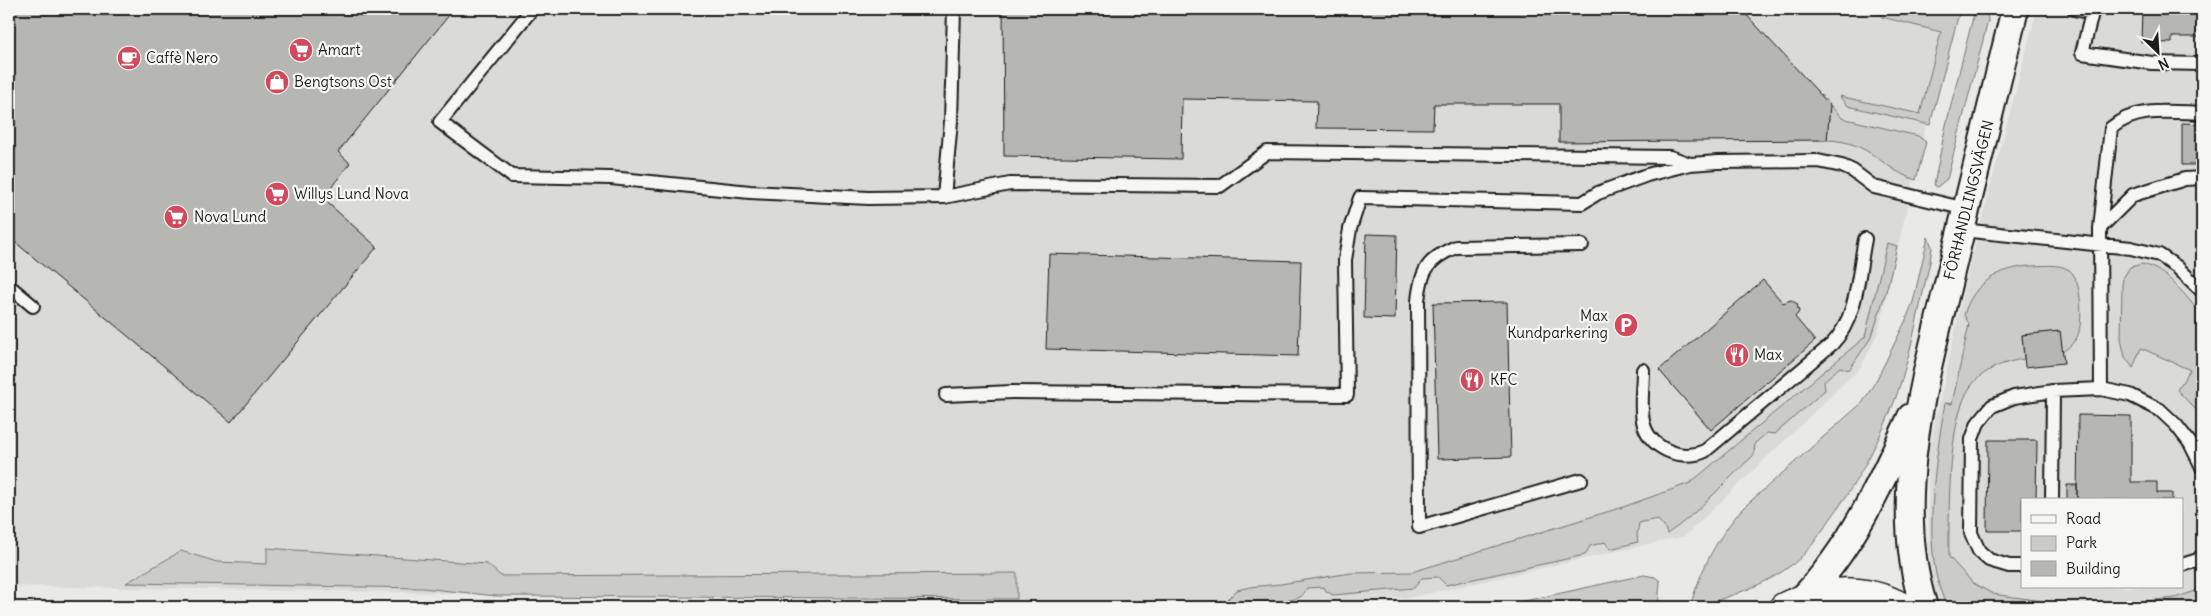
<svg xmlns="http://www.w3.org/2000/svg" width="2211" height="616" font-family="Delius,sans-serif">
<style>
.built{fill:#dadad6;fill-rule:evenodd}
.green{fill:#cbcbc7;stroke:#747472}
.building{fill:#b6b6b3;stroke:#1c1c1c}
.lines{fill:none;stroke-linecap:round;stroke-linejoin:round}
.lane-casing{stroke:#1c1c1c;stroke-width:16}
.street-casing{stroke:#1c1c1c;stroke-width:30}
.primary-casing{stroke:#1c1c1c;stroke-width:31}
.lane{stroke:#f6f6f2;stroke-width:12}
.street{stroke:#f6f6f2;stroke-width:26}
.primary{stroke:#f6f6f2;stroke-width:28}
.labels{text-anchor:middle;stroke-width:4.5;stroke-linejoin:round;paint-order:stroke}
.poi-label{font-size:15px;fill:#1c1c1c;stroke:#f6f6f2;text-anchor:start}
.street-label{font-size:15px;fill:#1c1c1c;stroke:#f6f6f2}
</style>
<rect width="100%" height="100%" fill="#e9e9e5"/>
<filter id="ink" filterUnits="userSpaceOnUse"><feTurbulence type="fractalNoise" baseFrequency=".02" numOctaves="2"/><feDisplacementMap in="SourceGraphic" scale="10" xChannelSelector="R" yChannelSelector="G"/><feConvolveMatrix kernelMatrix="1 2 1 2 8 2 1 2 1" color-interpolation-filters="sRGB"/></filter>
<g filter="url(#ink)">
<path class="built" d="M9,9H1953L1878,333L1861,367L1685,536L1413,597L1278,606L9,586Z
M2037,9H2202V607H1943L1929,582L1928,457L1965,284ZM2022,500H2182V587H2022Z"/>
<path class="green" d="M1875,9H1960L1930,125L1848,106L1839,96L1920,114L1941,32L1882,17Z
M1975,9H1987L1988,21L1947,179L1937,187L1934,185L1945,129Z
M1830,105L1842,118L1918,136L1926,142L1916,180C1881,169 1871,141 1827,140Z
M1928,237L1932,247L1930,262C1918,311 1909,368 1889,415C1874,452 1853,488 1829,521C1819,535 1808,553 1793,564C1765,586 1730,596 1697,607H1690C1701,569 1717,537 1744,507L1863,402L1877,379L1905,322L1913,302Z
M1887,243L1897,246L1887,288L1872,336L1849,370L1840,367L1824,381L1825,390L1775,434L1767,433L1755,443L1754,455C1725,481 1700,512 1667,534L1665,528L1657,519L1639,523L1637,535L1638,542L1610,549L1605,542L1590,546L1585,555L1446,585L1438,577L1422,578L1414,588L1333,595L1326,591L1324,587L1307,588C1305,591 1304,595 1300,597C1288,604 1240,602 1225,602L1237,590L1250,587L1281,584L1351,573L1412,572L1626,506L1690,483L1865,337Z
M2142,264C2167,269 2186,297 2202,315V405L2195,409L2177,390L2190,370L2141,348L2133,368L2125,357L2121,339L2122,285L2123,278L2130,267Z
M2031,266C2042,266 2059,263 2069,270C2082,278 2083,321 2078,335C2075,342 2069,348 2062,352L2060,331L2022,335L2024,359C2004,362 1984,369 1971,386C1947,418 1949,516 1949,557L1973,583L1993,594L2084,607H1948C1919,559 1936,457 1945,403L1952,404L1969,324L1964,315C1973,283 1999,268 2031,266Z
M267,548L487,564L501,576L1017,573V599L496,596L423,588L126,583L181,551L217,562L267,564Z
M1644,575L1655,577L1660,581L1658,607H1497Z
M2198,590L2202,595V607H2131L2135,602L2175,598Z
M9,604H70L84,607H9Z"/>
<path class="building" d="M9,9H454L338,152L350,163L337,180L323,197L310,187L377,247L231,422L9,237Z
M1003,9H1741L1830,105L1827,140L1559,142V104H1434L1433,129L1316,128L1317,101L1182,99L1181,159L1004,156Z
M2142,9H2202V37H2172V43L2141,42Z
M2182,123L2202,124V165H2182Z
M1366,234L1397,235L1395,319L1364,318Z
M1049,254L1301,261L1298,356L1046,349Z
M1763,280L1783,303L1791,300L1797,304L1799,312L1795,317L1815,341L1711,430L1659,370Z
M1507,302L1511,457L1437,459L1433,303Z
M2060,331L2064,363L2025,367L2022,335Z
M2078,415L2131,416V482H2157V493H2172V500H2077Z
M1988,440H2037L2036,500H2022V531H1987Z
M2067,485H2077V500H2067Z"/>
<g class="lines">
<g class="lane-casing">
<path id="lane" d="M532,9L440,122L512,176L611,178L750,192L868,198L944,197L1010,184L1220,186L1267,152L1670,157L1690,164
M2074,9L2092,13L2093,9
M2092,13L2082,53L2152,63L2202,64
M944,197L951,121L954,9
M2100,228L2133,195L2185,179L2202,178
M1962,230L2131,248L2159,255L2177,267L2202,291
M9,286L33,306
M1643,370C1643,386 1640,405 1643,421C1648,448 1681,462 1705,451L1832,344C1858,317 1858,274 1865,239
M2101,389L2100,228L2111,128C2136,106 2171,112 2202,113
M946,395L1012,392L1347,395L1345,260L1350,229L1360,198L1582,203L1598,193L1647,175L1690,164L1718,162L1818,161L1842,166L1853,171L1874,187L1966,209
M1581,480L1419,527L1418,301C1421,271 1427,259 1456,247L1582,245
M2052,500L2053,391
M2182,565L2198,560L2202,555
M2022,566H2009L1989,560L1979,551L1971,533L1972,439L1978,423L1992,406L2014,397L2053,391L2101,389L2130,395L2160,410L2176,425L2190,443L2202,467"/>
</g>
<g class="street-casing">
<path id="street" d="M1801,600C1852,548 1881,483 1911,417
M1924,607C1887,494 1930,362 1956,251C1976,170 1995,90 2015,9"/>
</g>
<g class="primary-casing">
<path id="primary" d="M1784,607C1820,588 1866,587 1902,607"/>
</g>
<use href="#lane" class="lane"/>
<use href="#street" class="street"/>
<use href="#primary" class="primary"/>
</g>
</g>
<defs>
<g id="supermarket-disc" transform="scale(1.25)"><circle r="9.5" fill="#d1495b" stroke="#f6f6f2"/><path d="M-6-5.5h2.5l.6 2H6L4.5 2H-2.5L-4.4-4H-6ZM-1.5 3.2a1.3 1.3 0 1 0 .1 0ZM3 3.2a1.3 1.3 0 1 0 .1 0Z" fill="#fff"/></g>
<g id="cafe-disc" transform="scale(1.25)"><circle r="9.5" fill="#d1495b" stroke="#f6f6f2"/><path d="M-5.5-4.5H6V0H3Q3 3.5 0 3.5H-2.5Q-5.5 3.5-5.5 0ZM3-3.2v2h1.7v-2ZM-6 4.5H4V6H-6Z" fill="#fff"/></g>
<g id="shop-disc" transform="scale(1.25)"><circle r="9.5" fill="#d1495b" stroke="#f6f6f2"/><path d="M-5-2.5h2.3a2.7 3.5 0 0 1 5.4 0H5L5.5 6h-11ZM-1.5-2.5h3a1.5 2.3 0 0 0-3 0Z" fill="#fff"/></g>
<g id="parking-disc" transform="scale(1.25)"><circle r="9.5" fill="#d1495b" stroke="#f6f6f2"/><path d="M-3.5-5.5H1a3.5 3.5 0 0 1 0 7H-1V5.5H-3.5ZM-1-3.4V-.6H.8a1.4 1.4 0 0 0 0-2.8Z" fill="#fff"/></g>
<g id="restaurant-disc" transform="scale(1.25)"><circle r="9.5" fill="#d1495b" stroke="#f6f6f2"/><path d="M-5-6h1v4h1v-4h1v4h1v-4h1v5L-1.5 .5V6h-2V.5L-5-1ZM5-6V6H3V1.5H1.5Q1.5-4 5-6Z" fill="#fff"/></g>
</defs>
<g fill-rule="evenodd">
<use href="#supermarket-disc" x="301" y="50"/>
<use href="#cafe-disc" x="129" y="58"/>
<use href="#shop-disc" x="277" y="82"/>
<use href="#supermarket-disc" x="277" y="194"/>
<use href="#supermarket-disc" x="176" y="217"/>
<use href="#parking-disc" x="1626" y="325"/>
<use href="#restaurant-disc" x="1737" y="355"/>
<use href="#restaurant-disc" x="1472" y="380"/>
</g>
<g class="labels">
<g class="poi-label">
<text x="318" y="55">Amart</text>
<text x="146" y="63">Caffè Nero</text>
<text x="294" y="87">Bengtsons Ost</text>
<text x="294" y="199">Willys Lund Nova</text>
<text x="194" y="222">Nova Lund</text>
<text x="1608" y="321" text-anchor="end">Max<tspan x="1608" dy="17">Kundparkering</tspan></text>
<text x="1754" y="360">Max</text>
<text x="1490" y="385">KFC</text>
</g>
<g class="street-label">
<text transform="translate(1969 200) rotate(-76)" y="5">FÖRHANDLINGSVÄGEN</text>
</g>
</g>
<rect width="2211" height="616" fill="none" stroke="#f6f6f2" stroke-width="30"/>
<rect x="15" y="15" width="2181" height="586" fill="none" stroke="#1c1c1c" stroke-width="2" filter="url(#ink)"/>
<rect x="2021" y="498" width="162" height="90" fill="#f6f6f2" stroke="#9f9f9c"/>
<rect x="2031" y="515" width="25" height="8" fill="#f6f6f2" stroke="#9f9f9c"/>
<text x="2066" y="524" font-size="15" fill="#1c1c1c">Road</text>
<rect x="2031" y="536" width="25" height="15" fill="#cbcbc7" stroke="#9f9f9c"/>
<text x="2066" y="548" font-size="15" fill="#1c1c1c">Park</text>
<rect x="2031" y="561" width="25" height="15" fill="#b6b6b3" stroke="#9f9f9c"/>
<text x="2066" y="574" font-size="15" fill="#1c1c1c">Building</text>
<g transform="translate(2158 52) rotate(155)" stroke="#f6f6f2" stroke-width="4" paint-order="stroke">
<path d="M0-4L9 19L0 12L-9 19Z" fill="#1c1c1c"/>
<text y="-8" font-size="14" font-weight="bold" text-anchor="middle" fill="#1c1c1c">N</text>
</g>
</svg>
